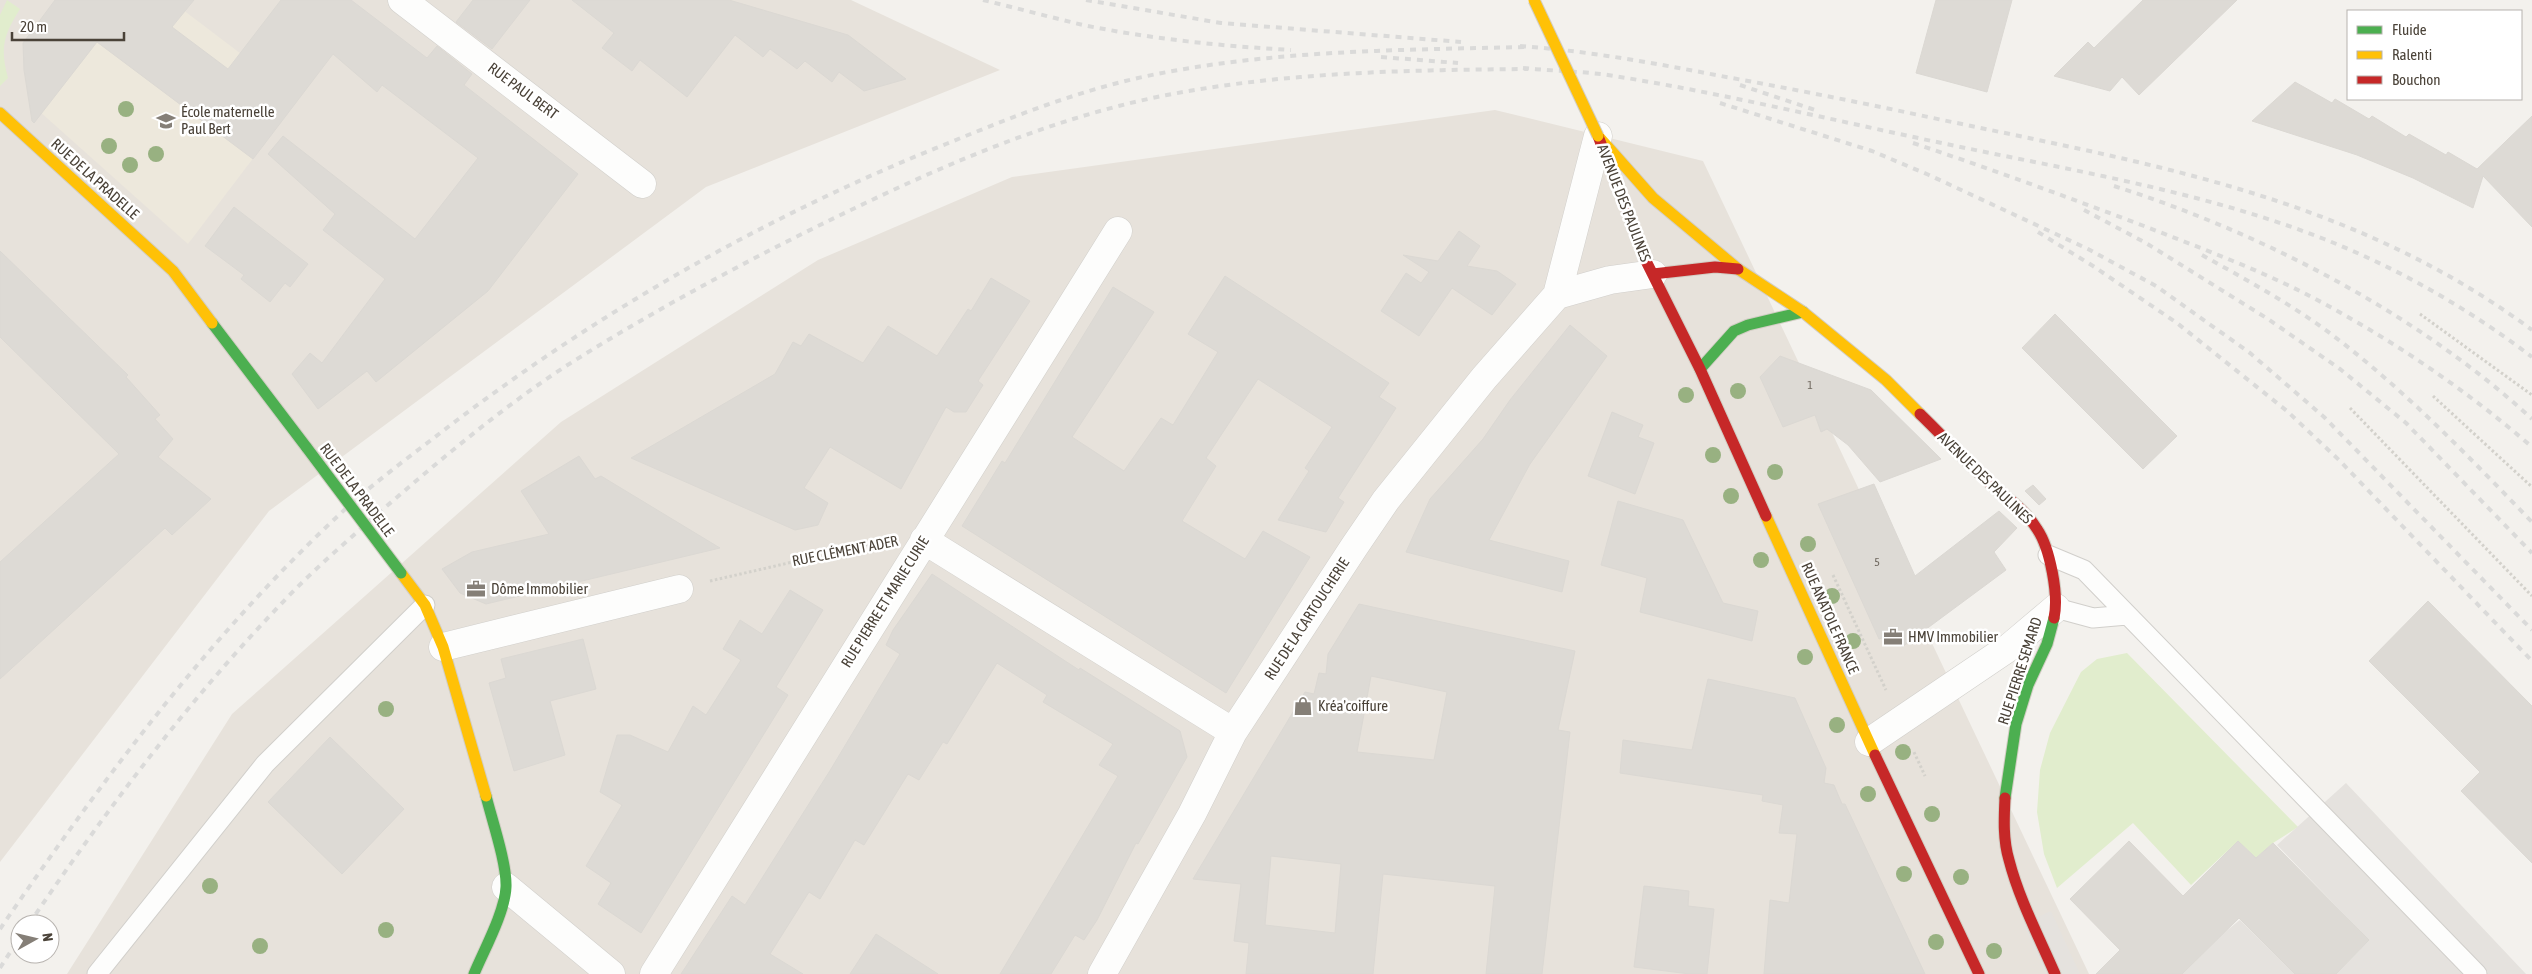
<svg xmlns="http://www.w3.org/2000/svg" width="2532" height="974" font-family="'Asap Condensed',sans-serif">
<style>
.residential{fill:#e7e2db}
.education{fill:#ede8dc}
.green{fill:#e1edcd}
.parking{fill:#e5e2de}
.building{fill:#dddad5;stroke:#dbd8d3;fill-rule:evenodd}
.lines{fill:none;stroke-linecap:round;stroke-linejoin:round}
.lane-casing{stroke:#d1cfcb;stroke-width:21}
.street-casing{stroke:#d1cfcb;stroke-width:29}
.fast-casing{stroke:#d2cec4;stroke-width:13}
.slow-casing{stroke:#d2cec4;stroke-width:13}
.jam-casing{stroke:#d2cec4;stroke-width:13}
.path{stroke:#d3d1cb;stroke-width:3;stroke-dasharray:2.5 2.5;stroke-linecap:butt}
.lane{stroke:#fdfdfc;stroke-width:19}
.street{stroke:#fdfdfc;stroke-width:28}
.fast{stroke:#4caf50;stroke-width:11}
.slow{stroke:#ffc107;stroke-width:11}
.jam{stroke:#c62828;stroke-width:11}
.rail{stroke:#dadad9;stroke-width:4;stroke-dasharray:6 6;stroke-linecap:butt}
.fast-bridge-casing{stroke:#d2cec4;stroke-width:13;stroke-linecap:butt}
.slow-bridge-casing{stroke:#d2cec4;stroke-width:13;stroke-linecap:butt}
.fast-bridge{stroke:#4caf50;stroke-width:11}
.slow-bridge{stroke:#ffc107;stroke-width:11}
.tree{fill:#98b181}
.labels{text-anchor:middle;stroke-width:5;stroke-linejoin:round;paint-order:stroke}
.number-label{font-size:12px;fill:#706960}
.street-label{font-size:15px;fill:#4a4238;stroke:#fff}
.poi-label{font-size:15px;fill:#4a4238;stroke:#fff;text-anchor:start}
</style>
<rect width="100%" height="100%" fill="#f3f1ed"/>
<path class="residential" d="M0,0H851L1000,70L706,187L269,511L0,862Z
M1495,110L1703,161L2089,974H67L232,714L561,422L818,260L1012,177Z"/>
<path class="education" d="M170,0L299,98L188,244L29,102L24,70Z"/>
<path class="green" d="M7,0L20,9C3,36 0,48 8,78L0,86V15Z
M2127,653L2298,827L2273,843L2256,858L2238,841L2191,885L2133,823L2057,888L2044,854L2037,812L2040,770L2050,733L2081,672L2097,659Z"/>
<path class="parking" d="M2346,783L2526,974H2336L2369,940L2277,845Z
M2051,911L2080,974H2046L2023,924Z
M2240,920L2295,974H2182L2221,935Z"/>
<path class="building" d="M55,0H194L172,27L228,69L281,0H351L427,58L437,46L472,74L464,85L578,174L488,291L376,382L367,371L318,409L292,374L310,353L322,363L385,279L323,230L335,214L268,154L283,136L415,239L478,158L382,85L377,92L333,54L253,159L97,42L34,123L32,121L24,70L23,43Z
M473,0H530L492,49L456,22Z
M572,0H729L848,35L906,79L864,91L839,72L832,82L805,61L797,69L770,49L763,57L735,35L687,97L640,60L632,71L602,48L614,33Z
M1936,0H2012L1987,92L1916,73Z
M2143,0H2237L2139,95L2122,77L2110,91L2054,76L2088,42L2094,48Z
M2295,82L2332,103L2335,99L2369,119L2372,116L2406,137L2409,134L2446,155L2448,152L2477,169L2532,116V227L2483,176L2473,208L2413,178L2357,155L2252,121Z
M234,207L308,264L290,287L285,283L270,302L241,279L244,275L205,246Z
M1459,231L1480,246L1467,266L1497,271L1516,284L1492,315L1452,288L1419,336L1381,311L1406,273L1421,283L1429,272L1403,255L1438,261Z
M0,251L128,375L126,377L160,415L155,419L173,439L158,457L211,499L172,535L165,528L0,679V562L119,454L0,337Z
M1225,276L1389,383L1379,397L1396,408L1338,498L1344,502L1326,532L1278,520L1309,471L1305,468L1332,427L1258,379L1206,458L1216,466L1182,521L1245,559L1263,531L1310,557L1226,693L962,526L1002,461L1005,463L1113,287L1154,312L1072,437L1124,471L1161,418L1173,425L1218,352L1188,334Z
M991,278L1030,301L978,381L983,385L966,412H954L946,407L901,489L830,447L804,488L828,503L818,525L795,530L631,458L775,374L793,342L801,346L809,334L863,363L888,326L937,356L968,309L971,311Z
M2055,314L2177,436L2143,469L2022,348Z
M1570,325L1607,356L1530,464L1489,540L1569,561L1562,592L1406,552L1430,499L1483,439L1510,400Z
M1780,356L1871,390L1941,459L1880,482L1848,445L1827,429L1821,432L1815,415L1783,427L1760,377Z
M1612,412L1643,425L1638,437L1654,443L1635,494L1588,476Z
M579,456L595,479L601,476L720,548L486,604L460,593L442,569L472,552L549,534L521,491Z
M1874,484L1915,576L1999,511L2017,528L1994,552L2006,570L1902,647L1898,640L1890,644L1887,636L1879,639L1818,504Z
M2033,485L2046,499L2039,505L2025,491Z
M1618,501L1683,520L1723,603L1758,611L1752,641L1640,612L1647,578L1601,565Z
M932,574L1079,670L1080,668L1180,731L1187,757L1138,844L1136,843L1097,920L1084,940L1075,935L1051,974H1000L1118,776L1099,765L1113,744L1043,702L1047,695L997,663L947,744L943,742L919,780L908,774L864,845L855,840L820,899L809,892L770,954L803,974H681L732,896L745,905L831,769L900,654L886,645L893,630Z
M790,590L823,610L776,687L788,695L641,933L598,904L611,883L586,866L622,805L600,792L617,735H630L668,752L693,706L706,715L741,660L723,649L740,620L762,634Z
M2428,601L2532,706V863L2461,791L2480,772L2369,661Z
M1359,604L1575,651L1558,730L1570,732L1542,974H1486L1495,886L1383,874L1373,974H1246L1249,943L1234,941L1241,884L1193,879L1305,692L1314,694L1319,673L1326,674L1328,654ZM1371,676L1447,692L1434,760L1357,752ZM1271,856L1341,864L1335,933L1265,925Z
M583,639L596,689L550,701L565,755L514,771L489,683L506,678L501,659Z
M1708,679L1795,698L1826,768L1824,783L1834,785L1842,804H1845L1925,974H1764L1770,900L1789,903L1797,834L1779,833L1783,805L1762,801L1763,795L1620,773L1623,740L1692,750Z
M330,737L404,809L342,874L268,802Z
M2129,841L2183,896L2238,841L2256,858L2273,843L2369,940L2336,974H2295L2239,918L2182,974H2096L2120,950L2070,899Z
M1644,886L1689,891L1688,906L1714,909L1707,974H1690L1634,967Z
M876,934L938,974H850Z"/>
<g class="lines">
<g class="lane-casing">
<path id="lane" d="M2048,555L2084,570L2477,974
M2056,608L2093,618L2127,615
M97,974L265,764L425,605"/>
</g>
<g class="street-casing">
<path id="street" d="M402,0L642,184
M1557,295L1610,280L1653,274
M924,540L1233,732
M443,647L679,589
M1869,742L2011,646L2056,608
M506,887L611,974
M654,974L1118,231
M1102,974L1192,814L1233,732L1354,547L1386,500L1484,378L1557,295L1598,136"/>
</g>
<g class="fast-casing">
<path id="fast" d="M212,323L307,448
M1700,369L1734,331L1748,325L1803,312
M2005,798L2016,724L2028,685L2047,644L2054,618
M474,974C484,950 505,912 506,887C507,864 492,820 486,796"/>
</g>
<g class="slow-casing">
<path id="slow" d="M0,113L173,271L212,323
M1599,137L1653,198L1738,269L1803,312L1886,380L1920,414
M1766,516L1875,755
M401,573L425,605L443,647L486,796"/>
</g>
<g class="jam-casing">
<path id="jam" d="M1598,136L1647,263L1700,369L1766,516
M1653,274L1715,267L1738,269
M1920,414C1945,438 1968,464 1994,487C2010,500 2026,511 2037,529C2050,548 2059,595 2054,618
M1875,755L1979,974
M2005,798C2004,819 2003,840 2009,860C2019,899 2039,937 2055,974"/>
</g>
<path class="path" d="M2420,314L2532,395
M2433,396L2532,487
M2350,408L2532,596
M1833,575L1886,690
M710,581L884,541
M1914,752L1925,776"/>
<use href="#lane" class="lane"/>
<use href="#street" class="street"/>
<use href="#fast" class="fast"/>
<use href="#slow" class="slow"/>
<use href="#jam" class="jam"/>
<path class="rail" d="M983,0C1016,8 1050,17 1083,25C1152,39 1221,46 1291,50
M1086,0L1221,23L1461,42
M1520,46C1588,51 1654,63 1721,76C1787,88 1853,101 1919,115C2138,162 2347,193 2532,330
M1381,57L1458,63
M1523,68C1551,71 1579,71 1608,75C1716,92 1824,118 1932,141C2063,169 2199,190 2324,239C2398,268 2469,309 2532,357
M1740,85L1818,111
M1720,103L1872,151L1929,175L2088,249L2156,286L2250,353L2324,417L2532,630
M1913,143C1991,169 2067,197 2144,226C2198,247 2252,267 2304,293C2385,335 2463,387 2532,447
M2114,186C2262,233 2417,313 2532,419
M2084,210L2146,243L2268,319L2340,369L2406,423L2532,553
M2038,232L2093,266L2177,323L2287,411L2339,460L2532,661
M2202,255C2245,279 2291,304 2331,334C2405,390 2468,456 2532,522
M29,924C105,812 187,702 281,604C312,571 347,541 381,511C440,460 500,409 566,366C648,314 733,268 820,225C930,171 1045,119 1167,95C1286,72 1407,70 1528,69
M0,929C101,782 209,636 340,514C373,483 412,455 448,427C600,311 768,215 946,144C1012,117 1077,91 1147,76C1272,50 1399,50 1526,47
M0,968L20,937"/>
<g class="fast-bridge-casing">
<path id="fast-bridge" d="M307,448L401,573"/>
</g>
<g class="slow-bridge-casing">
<path id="slow-bridge" d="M1534,0L1598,136"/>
</g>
<use href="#fast-bridge" class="fast-bridge"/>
<use href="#slow-bridge" class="slow-bridge"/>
</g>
<g class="tree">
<circle cx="126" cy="109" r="8"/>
<circle cx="109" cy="146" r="8"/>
<circle cx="156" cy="154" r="8"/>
<circle cx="130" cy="165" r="8"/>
<circle cx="1738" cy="391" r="8"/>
<circle cx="1686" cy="395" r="8"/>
<circle cx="1713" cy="455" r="8"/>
<circle cx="1775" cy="472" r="8"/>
<circle cx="1731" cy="496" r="8"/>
<circle cx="1808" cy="544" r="8"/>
<circle cx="1761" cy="560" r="8"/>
<circle cx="1832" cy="596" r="8"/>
<circle cx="1853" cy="641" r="8"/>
<circle cx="1805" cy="657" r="8"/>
<circle cx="386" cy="709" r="8"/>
<circle cx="1837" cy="725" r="8"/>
<circle cx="1903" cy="752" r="8"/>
<circle cx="1868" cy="794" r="8"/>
<circle cx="1932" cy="814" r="8"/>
<circle cx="1904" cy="874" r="8"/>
<circle cx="1961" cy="877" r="8"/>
<circle cx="210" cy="886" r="8"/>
<circle cx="386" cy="930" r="8"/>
<circle cx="1936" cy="942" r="8"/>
<circle cx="260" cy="946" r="8"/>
<circle cx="1994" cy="951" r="8"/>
</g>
<defs>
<g id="school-bare" transform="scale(1.5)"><path d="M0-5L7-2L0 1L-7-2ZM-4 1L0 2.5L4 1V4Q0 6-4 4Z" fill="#857f77" stroke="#fff" stroke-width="2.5" paint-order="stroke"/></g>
<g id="office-bare" transform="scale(1.5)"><path d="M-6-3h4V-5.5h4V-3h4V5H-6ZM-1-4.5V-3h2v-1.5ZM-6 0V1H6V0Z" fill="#857f77" stroke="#fff" stroke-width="2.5" paint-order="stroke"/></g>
<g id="shop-bare" transform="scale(1.5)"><path d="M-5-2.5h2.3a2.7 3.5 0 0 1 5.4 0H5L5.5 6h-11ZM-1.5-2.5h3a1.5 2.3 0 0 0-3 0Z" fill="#857f77" stroke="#fff" stroke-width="2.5" paint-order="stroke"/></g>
</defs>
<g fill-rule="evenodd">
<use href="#school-bare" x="166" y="121"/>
<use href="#office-bare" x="476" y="589"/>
<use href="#office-bare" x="1893" y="637"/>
<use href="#shop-bare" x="1303" y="706"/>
</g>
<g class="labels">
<g class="number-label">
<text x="1810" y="389">1</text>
<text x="1877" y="566">5</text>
</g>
<g class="street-label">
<text transform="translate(523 91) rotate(37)" y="5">RUE PAUL BERT</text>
<text transform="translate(95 179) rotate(42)" y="5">RUE DE LA PRADELLE</text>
<text transform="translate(1624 203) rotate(69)" y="5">AVENUE DES PAULINES</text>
<text transform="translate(1985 478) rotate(44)" y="5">AVENUE DES PAULINES</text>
<text transform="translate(357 490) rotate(53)" y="5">RUE DE LA PRADELLE</text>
<text transform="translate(845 551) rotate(-11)" y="5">RUE CLÉMENT ADER</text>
<text transform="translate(885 602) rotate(-58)" y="5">RUE PIERRE ET MARIE CURIE</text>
<text transform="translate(1830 618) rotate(66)" y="5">RUE ANATOLE FRANCE</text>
<text transform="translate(1307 619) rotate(-57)" y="5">RUE DE LA CARTOUCHERIE</text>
<text transform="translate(2020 671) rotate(-72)" y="5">RUE PIERRE SEMARD</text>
</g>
<g class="poi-label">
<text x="181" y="117">École maternelle<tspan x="181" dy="17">Paul Bert</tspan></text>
<text x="491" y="594">Dôme Immobilier</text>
<text x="1908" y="642">HMV Immobilier</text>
<text x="1318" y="711">Kréa'coiffure</text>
</g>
</g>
<rect x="2347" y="10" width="175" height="90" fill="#ffffff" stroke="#b7b3af"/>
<rect x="2357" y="26" width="25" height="8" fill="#4caf50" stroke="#b7b3af"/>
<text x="2392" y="35" font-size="15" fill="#4a4238">Fluide</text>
<rect x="2357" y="51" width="25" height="8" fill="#ffc107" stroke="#b7b3af"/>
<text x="2392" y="60" font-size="15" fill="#4a4238">Ralenti</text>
<rect x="2357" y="76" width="25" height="8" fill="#c62828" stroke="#b7b3af"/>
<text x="2392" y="85" font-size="15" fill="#4a4238">Bouchon</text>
<g transform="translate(35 939) rotate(82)"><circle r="24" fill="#ffffff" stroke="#b7b3af"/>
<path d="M0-4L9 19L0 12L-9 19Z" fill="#857f77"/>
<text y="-8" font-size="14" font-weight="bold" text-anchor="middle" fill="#4a4238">N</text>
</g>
<path d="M12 32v8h112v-8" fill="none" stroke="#4a4238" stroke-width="2.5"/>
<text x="20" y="32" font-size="15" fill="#4a4238" stroke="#ffffff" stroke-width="4" paint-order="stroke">20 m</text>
</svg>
